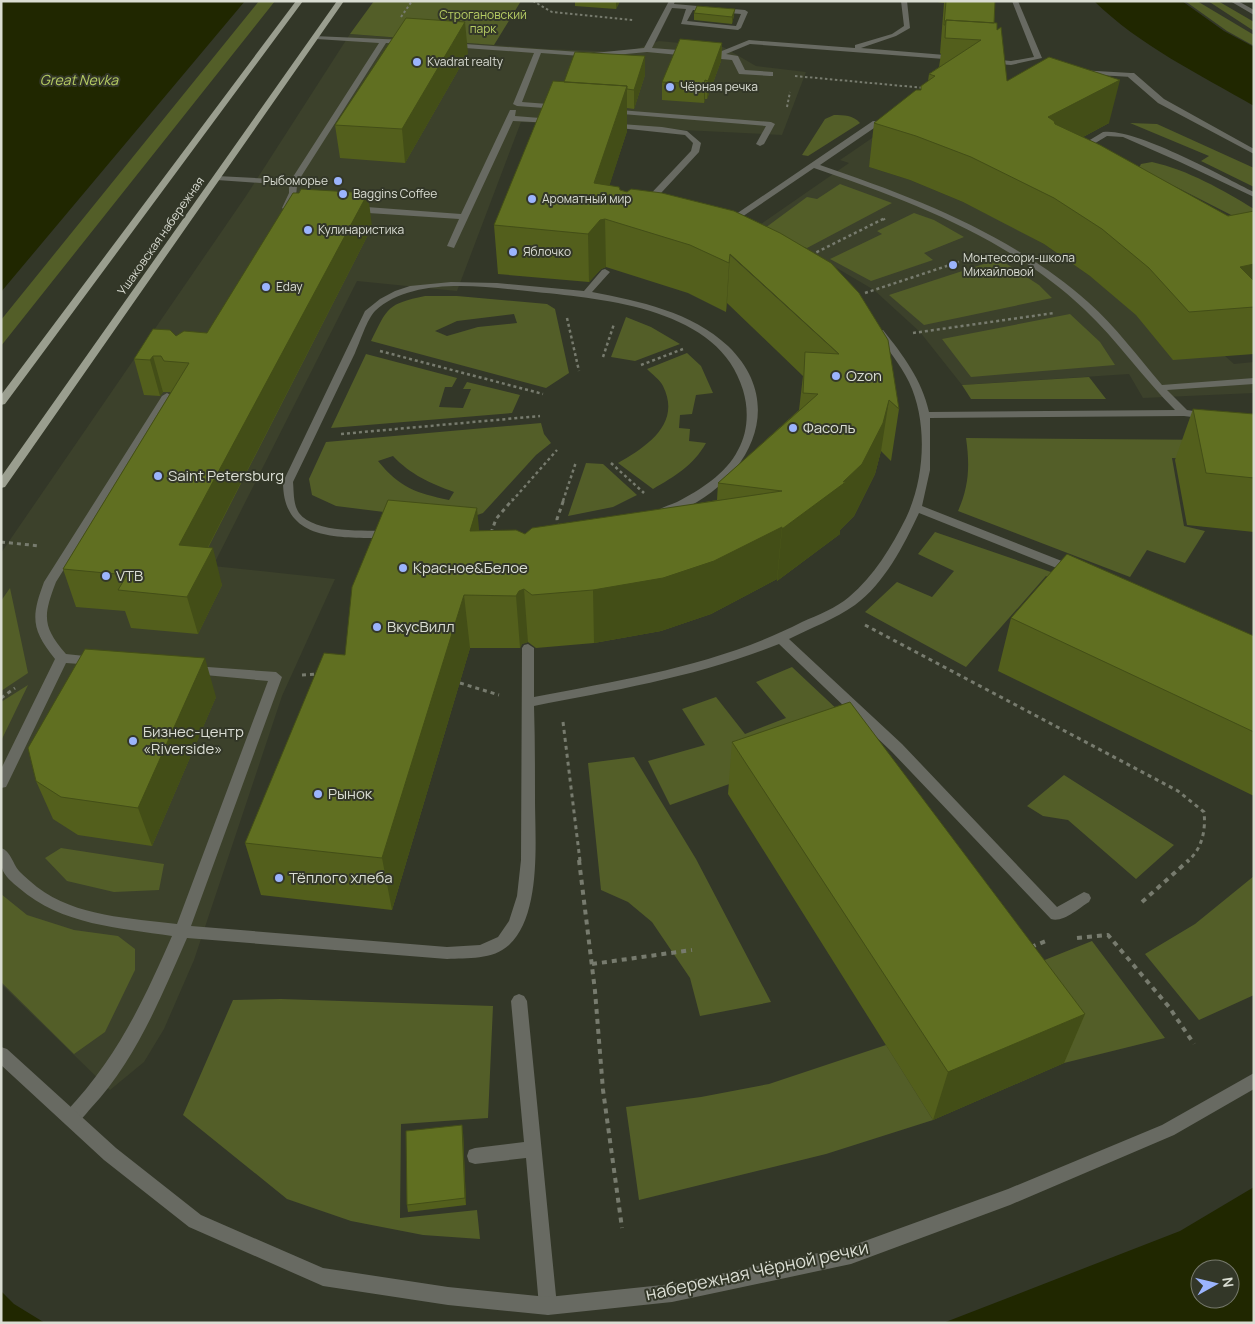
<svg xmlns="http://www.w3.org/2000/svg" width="1255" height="1324" font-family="Manrope,sans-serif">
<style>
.built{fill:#3c412b}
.green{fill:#535e28;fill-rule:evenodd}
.water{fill:#202700;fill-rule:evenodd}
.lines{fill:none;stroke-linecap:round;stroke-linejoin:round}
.path-far3{stroke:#777b6e;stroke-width:2;stroke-dasharray:2.5 2.5;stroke-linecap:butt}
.path-far2{stroke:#777b6e;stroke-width:2.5;stroke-dasharray:3 3;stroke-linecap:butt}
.path-far1{stroke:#777b6e;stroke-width:3;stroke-dasharray:4 4;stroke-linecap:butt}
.path{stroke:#777b6e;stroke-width:4;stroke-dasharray:5 5;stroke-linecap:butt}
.service{fill:#686a62;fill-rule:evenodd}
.minor{fill:#686a62;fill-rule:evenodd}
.tertiary{fill:#686a62;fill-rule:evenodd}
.primary{fill:#9a9e8f;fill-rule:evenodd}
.wall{fill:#535f1c}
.shaded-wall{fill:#434e17}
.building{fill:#606f21;stroke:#434e17}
.poi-dot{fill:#9bb4fd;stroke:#333728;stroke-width:2}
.labels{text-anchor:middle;stroke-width:4;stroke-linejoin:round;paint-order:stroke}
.far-park-label{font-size:12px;fill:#b7cd64;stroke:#333728}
.far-poi-label{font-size:12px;fill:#daddd3;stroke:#333728;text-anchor:start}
.far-street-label{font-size:12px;fill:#daddd3;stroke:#333728}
.far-water-label{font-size:14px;font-style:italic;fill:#b6cc63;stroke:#333728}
.poi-label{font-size:15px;fill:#daddd3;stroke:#333728;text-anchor:start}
.near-street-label{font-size:18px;fill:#daddd3;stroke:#333728}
</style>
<rect width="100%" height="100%" fill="#333728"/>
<path class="built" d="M350,34L547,49L628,52L659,41L723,47L756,66L806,72L782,135L521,122L457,291L357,281L213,566L335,579L282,696L194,960L164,1029L144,1062L110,1090L1,984V553L246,196Z
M875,136L869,167L910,180L963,202L1007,224L1044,244L1090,276L1225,356L1234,364L1254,362V393L1143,398L1129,374L962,385L920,332L874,290L813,254L751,231L849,163L840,160Z"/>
<path class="green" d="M259,1H275L1,346V320Z
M374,1H521L494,45L350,34Z
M1185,1H1197L1254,35V46L1227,31Z
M1208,1H1218L1254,22V31Z
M834,115C844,115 853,115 860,123L808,156L802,155L825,119Z
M1130,123L1157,124L1254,168V187L1201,161L1209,156Z
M1152,162C1188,170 1223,190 1254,209V220L1239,219L1139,168L1141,164Z
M840,184L892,203L807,248L761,231L807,197L817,199Z
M914,213L934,220L964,237L924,253L933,260L871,281L830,259L882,234L877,231Z
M999,259L1039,285L1052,298L924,325L889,295Z
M425,296H457L547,304L555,309L569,373L546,388L371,341C388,307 387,304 425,296ZM514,314L517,323L478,327L447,336L435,331L457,321Z
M1070,314L1100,342L1115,365L971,377L942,339Z
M626,317L651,327L680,344L635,361L611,357Z
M687,353L701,366L713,393L696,395L692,414L680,415L679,428L690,429L689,441L706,443C693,466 675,476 653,489L618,463C646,447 682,424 663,386C660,380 652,374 647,369Z
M366,354L457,378L452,387H445L439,407L463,408L471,389H463L467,382L520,395L512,413L331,428Z
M1089,377L1106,399H971L962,385Z
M541,423L544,434L551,443L536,455L483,513L466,519L448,520L336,506L312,495L309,479L326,442ZM393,456C411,475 430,483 454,492L449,500C416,493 400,488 378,461Z
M966,438L1225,440L1230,461L1172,458L1184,526L1205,531L1185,563L1147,550L1130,577L958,511C969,486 970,466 966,438Z
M586,463L603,464L637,495L613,507L568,516Z
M935,532L1080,582L1074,592L1046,576L966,667L865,612L897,582L932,597L954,571L918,554Z
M10,588L28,673L1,691V601Z
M792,667L873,743L837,746L670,805L648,761L705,745L682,709L716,697L745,734L786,718L756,682Z
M28,685L1,741V702Z
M634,757L696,859L771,1002L700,1016L690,978L652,922L628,902L601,890L588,763Z
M1064,775L1174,845L1136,879L1068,820L1043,816L1027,806Z
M61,848L164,864L159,890L114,892L67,881L45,858Z
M1254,876V995L1199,1020L1145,954L1195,924Z
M1,894L27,915L74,930L118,936L135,949V970L105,1032L74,1054L1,982Z
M1092,941L1165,1038L1064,1063L1002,977Z
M281,999L493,1006L488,1118L401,1124L400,1218L477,1210L480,1239L423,1235L351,1221L287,1199L183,1115L233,1000Z
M886,1045L933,1120L826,1154L639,1200L626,1107L701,1097L769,1084Z"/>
<path class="water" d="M1,1H245L1,292Z
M1094,1H1182L1224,31L1254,47V106C1199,74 1140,46 1094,1Z
M1254,1187V1323H943L1180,1231ZM1200,1269H1230V1299H1200Z
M1,1291L14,1304L45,1323H1Z"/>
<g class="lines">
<path class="path-far3" d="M533,1L552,12L633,20
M401,17L412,1
M795,76L925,88
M787,107L790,92
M883,220L886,218"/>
<path class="path-far2" d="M811,255L885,218
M865,293L971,258
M567,318L579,371
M913,333L1054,313
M380,351L543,394
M603,357L614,324
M641,365L683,349
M341,434L540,416
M611,463L644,493
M512,501L557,450
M563,501L576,462"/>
<path class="path-far1" d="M558,528L557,519L564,499
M491,533L496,519L513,499
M1,542L40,546
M865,625L1178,791L1204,812C1206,830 1202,849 1188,861
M302,675L318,674
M460,683L499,695
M1,698L15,688
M563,722L580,861"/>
<path class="path" d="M579,860L595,991L603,1090L622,1228
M1142,902L1189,860
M1077,938L1108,935L1169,1007L1194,1044
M1031,947L1046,941
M592,964L692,950"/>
<path class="service" d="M669,1H675L674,4L745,10L748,12L741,28L738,30L681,24L686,9L672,8L652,48L717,53L749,40L855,48V45L892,34L904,26L901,1H907L910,28L896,36L861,48L957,56L961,58L957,60L750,44L726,54L738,56L745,70L773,72V76H770L739,74L732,60L647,52L594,57L541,53L522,102L561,105V109H558L517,106L513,104L534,53L451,47L447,45L451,43L594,53L644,48ZM693,10L741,14L736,26L687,21Z
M1012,1H1018L1042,58L1011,65L986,63V59H989L1011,61L1034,57Z
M314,36L406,40L410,42L406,44L386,43L297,183C297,193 295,206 286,211L282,208L289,193V185L217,180L213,178L217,176L291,180L379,43L316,39L312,37Z
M1079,70L1131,73L1135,75L1131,77L1082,74H1079Z
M607,109L771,122L775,124L764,144L760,146L756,144L766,126L610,113H607Z
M510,110H516L515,116L553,119L557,121L553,123L513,121L454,248L447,246L459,219L353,212L349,209L353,206L461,214Z
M873,121L889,123L893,125L889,127L877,126L820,165C916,198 1011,234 1088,302C1116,327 1138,357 1162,385L1254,378V384L1167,390L1187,410L1212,414V418L1208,419L1184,416L930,418V470L922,506L1077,567L1079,570L1077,573H1069L919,513C904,545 884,584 855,605C835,619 811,628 789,639L902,744L1057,907L1084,892L1089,894L1091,898L1089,902C1079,908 1063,923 1051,919L892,752L779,644C700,676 617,690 534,706C535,737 535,767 535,798C535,839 542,914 509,945C493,960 467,958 447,959L187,938C161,997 136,1060 91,1108C85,1115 80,1122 71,1126L65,1123L63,1118L65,1113C117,1058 142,1004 172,936C120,928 61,925 19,888C13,883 4,876 2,868C0,862 1,854 1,848C11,851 13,865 20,872C25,877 31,882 37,887C76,917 131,918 177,924L268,681L194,674L190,673L188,670L190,667L194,666L276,672L282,677L191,926L447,947L480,945L498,937L509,921L517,896L521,860L522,648L524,645L528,644L534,648V697C626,679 718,665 802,622C818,615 836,608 849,597C874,576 892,546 906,518C925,478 928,422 909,382C900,364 887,348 875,332L877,330H883C903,355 922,380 929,412L1175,410C1143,378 1117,340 1084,309C1009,238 910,201 814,168L730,225L723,223Z
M607,123L662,127L687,131L701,143L699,152L649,206H643V202L691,151L693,143L685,135L610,127H607Z
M1103,132C1134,127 1222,176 1254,192V197L1180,162L1123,137L1107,136L1082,151L1075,149Z
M605,269L610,272L592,292C639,301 692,312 728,346C797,413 735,498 659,518L653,514C659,508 670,505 677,502C700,490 726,474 738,450C748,432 749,410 743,390C720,309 606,299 536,292C489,287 413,275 375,311C367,319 360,342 355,353C334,396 314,439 293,482C294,492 293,504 299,513C315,534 366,530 390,531L396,535L390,539C344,536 283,545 283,482L365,311L380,299L395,291L410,286L451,282L497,283L584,291L602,270Z
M167,393L172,396L56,582C43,616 42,626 66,654L94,657L100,661L94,665L66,663L8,783L6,787L1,788V769L55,659C31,629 31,617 44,582L162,396Z
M519,994L524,996L527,1001L557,1306L554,1312L548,1315L542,1312L539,1306L526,1158L475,1164L469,1162L467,1156L469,1150L475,1148L524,1142L511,1001L514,996Z"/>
<path class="minor" d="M1128,73H1134L1164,99L1254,149V154L1158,103L1128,77Z
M1,1047L7,1049L116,1148L201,1215L323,1268L448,1287L548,1297L672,1284L851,1246L1008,1189L1162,1125L1254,1073V1089L1174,1135L1010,1205L851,1264L672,1302L548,1315L448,1305L323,1286L189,1227L104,1160L1,1065Z"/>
<path class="tertiary" d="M1230,1H1238L1254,10V15Z"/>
<path class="primary" d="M296,1H303L5,404L1,405V395Z
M337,1H344L5,487L1,488V477Z"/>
</g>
<path class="wall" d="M575,1H620L616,9L575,6Z
M931,1H995L994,23L1007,81L1109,123L1083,137L1228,216L1254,211V354L1173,360L1136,315L1090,276L1044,244L963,202L910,180L869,167L874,123L921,90L928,81L929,74L939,67L941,54L940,53L944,3Z
M694,13L734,15L732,24L694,20Z
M722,43L721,61L707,99H705L704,103L662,100V82Z
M468,53L405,163L340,158L335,125Z
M645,75L634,109L627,108V131L609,186L627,192L662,193L899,409L891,461L881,451L875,474L854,516L840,530V534L777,581V579L711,614L661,631L594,643L536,648L528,642L522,644L520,648H470L392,910L261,895L245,843L345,655L479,531L525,534L717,500L718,483L799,410L803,376L727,303L726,312L688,293L606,267L601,269L589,282L498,274L494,225L564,82Z
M372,227L208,548L222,585L198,634L131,628L125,611L76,607L63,569L171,392H163L160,396L144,395L134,359L176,336L207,333Z
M1193,409L1254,414V532L1187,525L1175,460Z
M1011,618L1254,636V796L998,671Z
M216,697L152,846L78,835L53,819L36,781Z
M732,742L1085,1014L1064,1063L933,1120L728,794Z
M463,1132L466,1205L408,1212L407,1205Z"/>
<path class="shaded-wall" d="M616,1H620L616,9Z
M735,9L734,15L732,24V17Z
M465,22L468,53L405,163L402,129Z
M722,43L721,61L707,99L708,81Z
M645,56V75L634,109V90Z
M705,80V99L704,103V84Z
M1120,80L1109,123L1038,161L1048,117Z
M627,86V131L597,224L600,220L605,219L606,267L601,269L589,282L588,234L594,183Z
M368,193L372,227L190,582L179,545Z
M730,254L727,303L726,312L729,263Z
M1254,264V307L1240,267Z
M153,356L163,392L160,396L150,360Z
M889,400L881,451L875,474L854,516L840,530V534L777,581L782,529L843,482Z
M477,508L482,560L470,531Z
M782,527L777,579L711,614L661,631L594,643L593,590Z
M213,548L222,585L198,634L187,597Z
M524,589L528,642L522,644L520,648L516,596L519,591Z
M464,595L470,648L392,910L382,858Z
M205,658L216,697L152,846L138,808Z
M1085,1014L1064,1063L933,1120L948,1072Z
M462,1125L463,1132L466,1205L465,1198Z"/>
<path class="building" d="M946,1H995L994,23L946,20L945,25H944Z
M697,6L735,9L732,17L694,13Z
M406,18L465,22L402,129L335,125Z
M946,20L997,23V30L1001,27L1007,81L1049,57L1120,80L1048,117L1054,121L1055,124L1100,145L1228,216L1254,211V264L1240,267L1254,281V307L1189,312L1149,268L1102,229L1054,198L971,157L916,136L874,123L916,90H921V86L935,76L929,74L981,40L945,38Z
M680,39L722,43L708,81L705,80L704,84L662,82Z
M575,52L645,56L634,90L627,89V86L564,82Z
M553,81L627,86L594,183L619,187L620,190L627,192L631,189L662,193L734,211L780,233L831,263L859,293L888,340L899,409L889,400L883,423L862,464L843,482L847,481L782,529V527L714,561L663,578L593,590L532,595L524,589L519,591L516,596L464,595L382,858L245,843L324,653L345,655L352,587L388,500L477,508L470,531L516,530L525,534L532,528L782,491L718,483L818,394L803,393L805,352L839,354L730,254L729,263L690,245L605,219L600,220L588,234L494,225Z
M301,189L368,193L179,545L213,548L187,597L118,590L127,575L63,569L189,363L164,361L161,356H153L150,360L134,359L153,329L170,330L176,336L184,331L207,333L293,193H299Z
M1193,409L1254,414V478L1206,473Z
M1067,554L1254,636V732L1011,618Z
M85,649L205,658L138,808L61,797L36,781L28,748Z
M850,702L1085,1014L948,1072L732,742Z
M462,1125L465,1198L407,1205L406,1131Z"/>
<g class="poi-dot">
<circle cx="417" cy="62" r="5"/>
<circle cx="670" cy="87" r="5"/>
<circle cx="338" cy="181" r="5"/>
<circle cx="343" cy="194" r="5"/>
<circle cx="532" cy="199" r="5"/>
<circle cx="308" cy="230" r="5"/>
<circle cx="513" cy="252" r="5"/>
<circle cx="953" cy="265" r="5"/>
<circle cx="266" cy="287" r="5"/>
<circle cx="836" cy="376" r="5"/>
<circle cx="793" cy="428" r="5"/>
<circle cx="158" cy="476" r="5"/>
<circle cx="403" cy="568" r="5"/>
<circle cx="106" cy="576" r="5"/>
<circle cx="377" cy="627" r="5"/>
<circle cx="133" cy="741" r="5"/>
<circle cx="318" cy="794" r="5"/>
<circle cx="279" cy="878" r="5"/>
</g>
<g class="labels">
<g class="far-park-label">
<text x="483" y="19">Строгановский<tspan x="483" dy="14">парк</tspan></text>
</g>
<g class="far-poi-label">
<text x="427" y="66">Kvadrat realty</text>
<text x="680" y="91">Чёрная речка</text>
<text x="328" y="185" text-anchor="end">Рыбоморье</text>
<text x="353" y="198">Baggins Coffee</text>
<text x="542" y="203">Ароматный мир</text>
<text x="318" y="234">Кулинаристика</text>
<text x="523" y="256">Яблочко</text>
<text x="963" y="262">Монтессори-школа<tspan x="963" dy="14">Михайловой</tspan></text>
<text x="276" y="291">Eday</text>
</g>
<g class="far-street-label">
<text transform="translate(161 236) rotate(-55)" y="4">Ушаковская набережная</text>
</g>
<g class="far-water-label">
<text x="79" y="85">Great Nevka</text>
</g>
<g class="poi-label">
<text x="846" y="381">Ozon</text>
<text x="803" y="433">Фасоль</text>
<text x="168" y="481">Saint Petersburg</text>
<text x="413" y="573">Красное&amp;Белое</text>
<text x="116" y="581">VTB</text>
<text x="387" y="632">ВкусВилл</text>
<text x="143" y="737">Бизнес-центр<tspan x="143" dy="17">«Riverside»</tspan></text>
<text x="328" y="799">Рынок</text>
<text x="289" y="883">Тёплого хлеба</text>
</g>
<g class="near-street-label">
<text transform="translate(757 1271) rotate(-12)" y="6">набережная Чёрной речки</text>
</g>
</g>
<rect width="1255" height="1324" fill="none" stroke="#daddd3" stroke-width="5"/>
<g transform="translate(1215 1284) rotate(82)"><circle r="24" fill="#333728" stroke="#76796c"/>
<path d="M0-4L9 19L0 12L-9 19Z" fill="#9bb4fd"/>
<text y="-8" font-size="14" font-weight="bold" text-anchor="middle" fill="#daddd3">N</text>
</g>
</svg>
